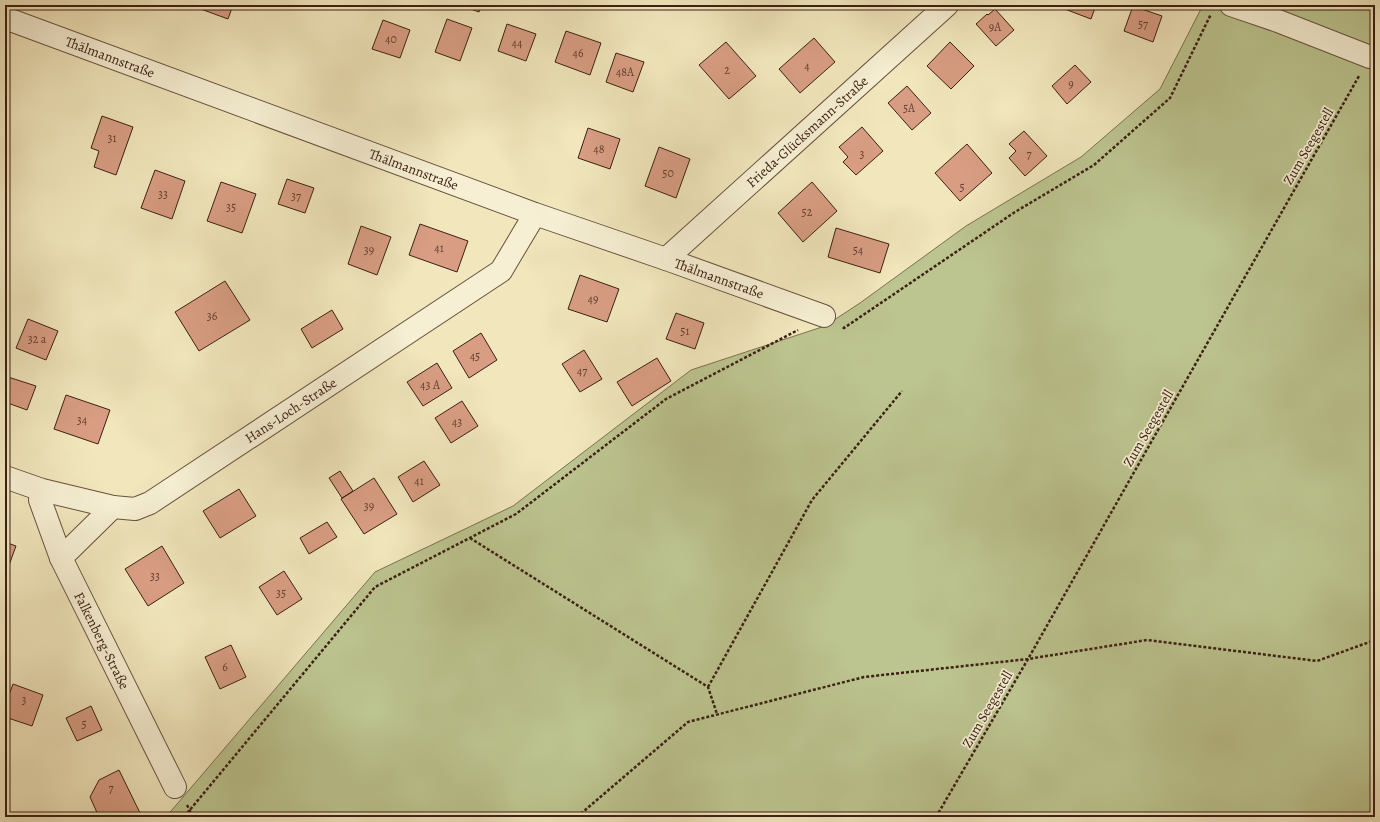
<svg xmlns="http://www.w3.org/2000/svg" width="1380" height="822" font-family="Alegreya,serif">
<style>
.green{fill:#bcc48f;stroke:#7c7252}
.building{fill:#d89d83;stroke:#3c2014}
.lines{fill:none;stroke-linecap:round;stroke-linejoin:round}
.minor-casing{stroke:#69523e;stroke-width:24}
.path{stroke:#3c2014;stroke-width:2.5;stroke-dasharray:3 2;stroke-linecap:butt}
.minor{stroke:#f6efd3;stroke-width:22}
.labels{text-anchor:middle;stroke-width:3.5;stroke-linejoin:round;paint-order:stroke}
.number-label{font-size:12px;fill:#633f30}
.street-label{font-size:14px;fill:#3c2014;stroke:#f6efd3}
</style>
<rect width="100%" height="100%" fill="#f1e6bc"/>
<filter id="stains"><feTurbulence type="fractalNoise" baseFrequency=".005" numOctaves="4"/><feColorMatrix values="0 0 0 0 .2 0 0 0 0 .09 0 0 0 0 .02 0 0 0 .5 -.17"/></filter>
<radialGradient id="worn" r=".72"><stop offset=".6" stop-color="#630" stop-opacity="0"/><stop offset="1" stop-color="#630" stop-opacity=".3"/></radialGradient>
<path class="green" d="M1203,5H1375V817H166L375,572L513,506L691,370L825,326L860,303L966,226L1081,157L1160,89Z"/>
<path class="building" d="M199,5H233L228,19L198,8Z
M460,5H482L479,12Z
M1063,5H1096L1091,19L1062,8Z
M1133,6L1162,16L1153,42L1124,31Z
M995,9L1014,30L996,46L976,24L987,14L988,15Z
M447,19L472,28L460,61L435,52Z
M383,20L410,30L400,58L372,49Z
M507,24L536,34L526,61L498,51Z
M566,31L601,43L590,75L555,62Z
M814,38L835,62L800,93L779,69Z
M726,42L756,76L729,99L699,65Z
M950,42L974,66L951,89L927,66Z
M616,53L644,62L633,92L606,82Z
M1075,65L1091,82L1067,104L1052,86Z
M907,86L931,113L912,130L888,103Z
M102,116L133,127L116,175L94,167L99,151L91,148Z
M862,127L883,151L856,175L843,162L848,157L839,147Z
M588,128L620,139L610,169L578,158Z
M1024,131L1047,156L1025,176L1009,158L1016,151L1009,144Z
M967,144L992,173L960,201L935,173Z
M659,147L690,159L676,198L645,186Z
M155,170L185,181L172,219L141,208Z
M287,179L314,188L305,213L278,204Z
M221,182L256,194L242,233L207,221Z
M812,182L837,211L803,242L778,213Z
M420,224L468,241L457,272L409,255Z
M361,226L391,237L377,275L348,264Z
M836,228L889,244L880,273L828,257Z
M580,275L619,289L607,322L568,309Z
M225,281L250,320L199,351L175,312Z
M332,310L343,329L312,348L301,329Z
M676,313L704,323L695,349L666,339Z
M28,319L58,331L46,360L16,348Z
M481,333L497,360L469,378L453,351Z
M584,350L602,379L580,392L562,364Z
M657,358L671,381L632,406L617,382Z
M437,363L452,388L423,406L407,382Z
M5,376L36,386L27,410L5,402Z
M66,395L110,410L98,444L54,429Z
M462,401L478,426L451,443L435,418Z
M424,461L440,485L413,502L398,477Z
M340,471L353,491L342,498L329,478Z
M374,478L397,514L364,534L341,499Z
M239,489L256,516L220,538L203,511Z
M327,522L337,537L309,554L300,538Z
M5,542L16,546L5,576Z
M162,546L184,583L148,606L125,569Z
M284,571L302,599L277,615L259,587Z
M231,645L246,677L220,689L205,657Z
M13,684L43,695L32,726L5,717V706Z
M91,706L102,730L77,741L66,718Z
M119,770L142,817H99L90,797L99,780Z"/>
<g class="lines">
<g class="minor-casing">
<g id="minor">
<path d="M1231,5L1278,21L1370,57"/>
<path id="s1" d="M5,18L535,214L666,259L824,316"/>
<path id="s2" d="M666,259L947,5"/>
<path id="s3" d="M5,477L42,490L113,507L135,509L150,503L501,271L535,214"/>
<path id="s4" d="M42,490L40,500L61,558L175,787"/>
<path d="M61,558L113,507"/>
</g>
</g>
<path class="path" d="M843,327L844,328L1015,212L1094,165L1170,98L1211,14
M470,538L708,687L717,714
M708,687L812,500L902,391
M187,805L193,817
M184,817L375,587L516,514L666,399L798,330
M577,817L688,722L864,677L1028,659L1147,640L1317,661L1375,640
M936,817L1028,659L1359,76"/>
<use href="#minor" class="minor"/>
</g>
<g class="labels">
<g class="number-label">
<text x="1143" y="28">57</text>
<text x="995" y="31">9A</text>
<text x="391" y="43">40</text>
<text x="517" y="47">44</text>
<text x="578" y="57">46</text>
<text x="807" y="70">4</text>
<text x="727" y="74">2</text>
<text x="625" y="76">48A</text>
<text x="1071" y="88">9</text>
<text x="909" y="112">5A</text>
<text x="112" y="142">31</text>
<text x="599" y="153">48</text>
<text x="862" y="158">3</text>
<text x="1029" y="158">7</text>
<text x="668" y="177">50</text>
<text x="962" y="191">5</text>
<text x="163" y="198">33</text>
<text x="296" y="200">37</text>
<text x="231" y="211">35</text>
<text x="807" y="216">52</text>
<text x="439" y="252">41</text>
<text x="369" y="254">39</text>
<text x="858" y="254">54</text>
<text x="593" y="303">49</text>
<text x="212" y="320">36</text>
<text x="685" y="335">51</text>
<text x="37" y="343">32 a</text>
<text x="475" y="360">45</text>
<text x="582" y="375">47</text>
<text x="430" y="389">43 A</text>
<text x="82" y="424">34</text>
<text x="457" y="426">43</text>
<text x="419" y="485">41</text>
<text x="369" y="510">39</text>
<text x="155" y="580">33</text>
<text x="281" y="597">35</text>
<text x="225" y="671">6</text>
<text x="24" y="704">3</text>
<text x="84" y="728">5</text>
<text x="111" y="792">7</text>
</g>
<g class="street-label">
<text dy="5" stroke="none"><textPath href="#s1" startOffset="112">Thälmannstraße</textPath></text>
<text dy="5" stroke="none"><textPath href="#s2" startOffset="190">Frieda-Glücksmann-Straße</textPath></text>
<text transform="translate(1308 146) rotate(-60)" y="5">Zum Seegestell</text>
<text dy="5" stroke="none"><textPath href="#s1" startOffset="436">Thälmannstraße</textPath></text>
<text dy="5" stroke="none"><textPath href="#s1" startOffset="760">Thälmannstraße</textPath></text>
<text dy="5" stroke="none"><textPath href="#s3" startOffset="319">Hans-Loch-Straße</textPath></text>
<text transform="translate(1148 428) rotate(-60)" y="5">Zum Seegestell</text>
<text dy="5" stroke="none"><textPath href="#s4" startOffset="164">Falkenberg-Straße</textPath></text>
<text transform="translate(987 709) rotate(-60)" y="5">Zum Seegestell</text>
</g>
</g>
<rect width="1380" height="822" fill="none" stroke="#f1e6bc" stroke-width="20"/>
<rect x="6" y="6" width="1368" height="810" fill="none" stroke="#3c2014" stroke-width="2"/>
<rect x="10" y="10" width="1360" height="802" fill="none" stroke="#3c2014"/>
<rect width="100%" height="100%" filter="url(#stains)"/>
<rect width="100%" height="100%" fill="url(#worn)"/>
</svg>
